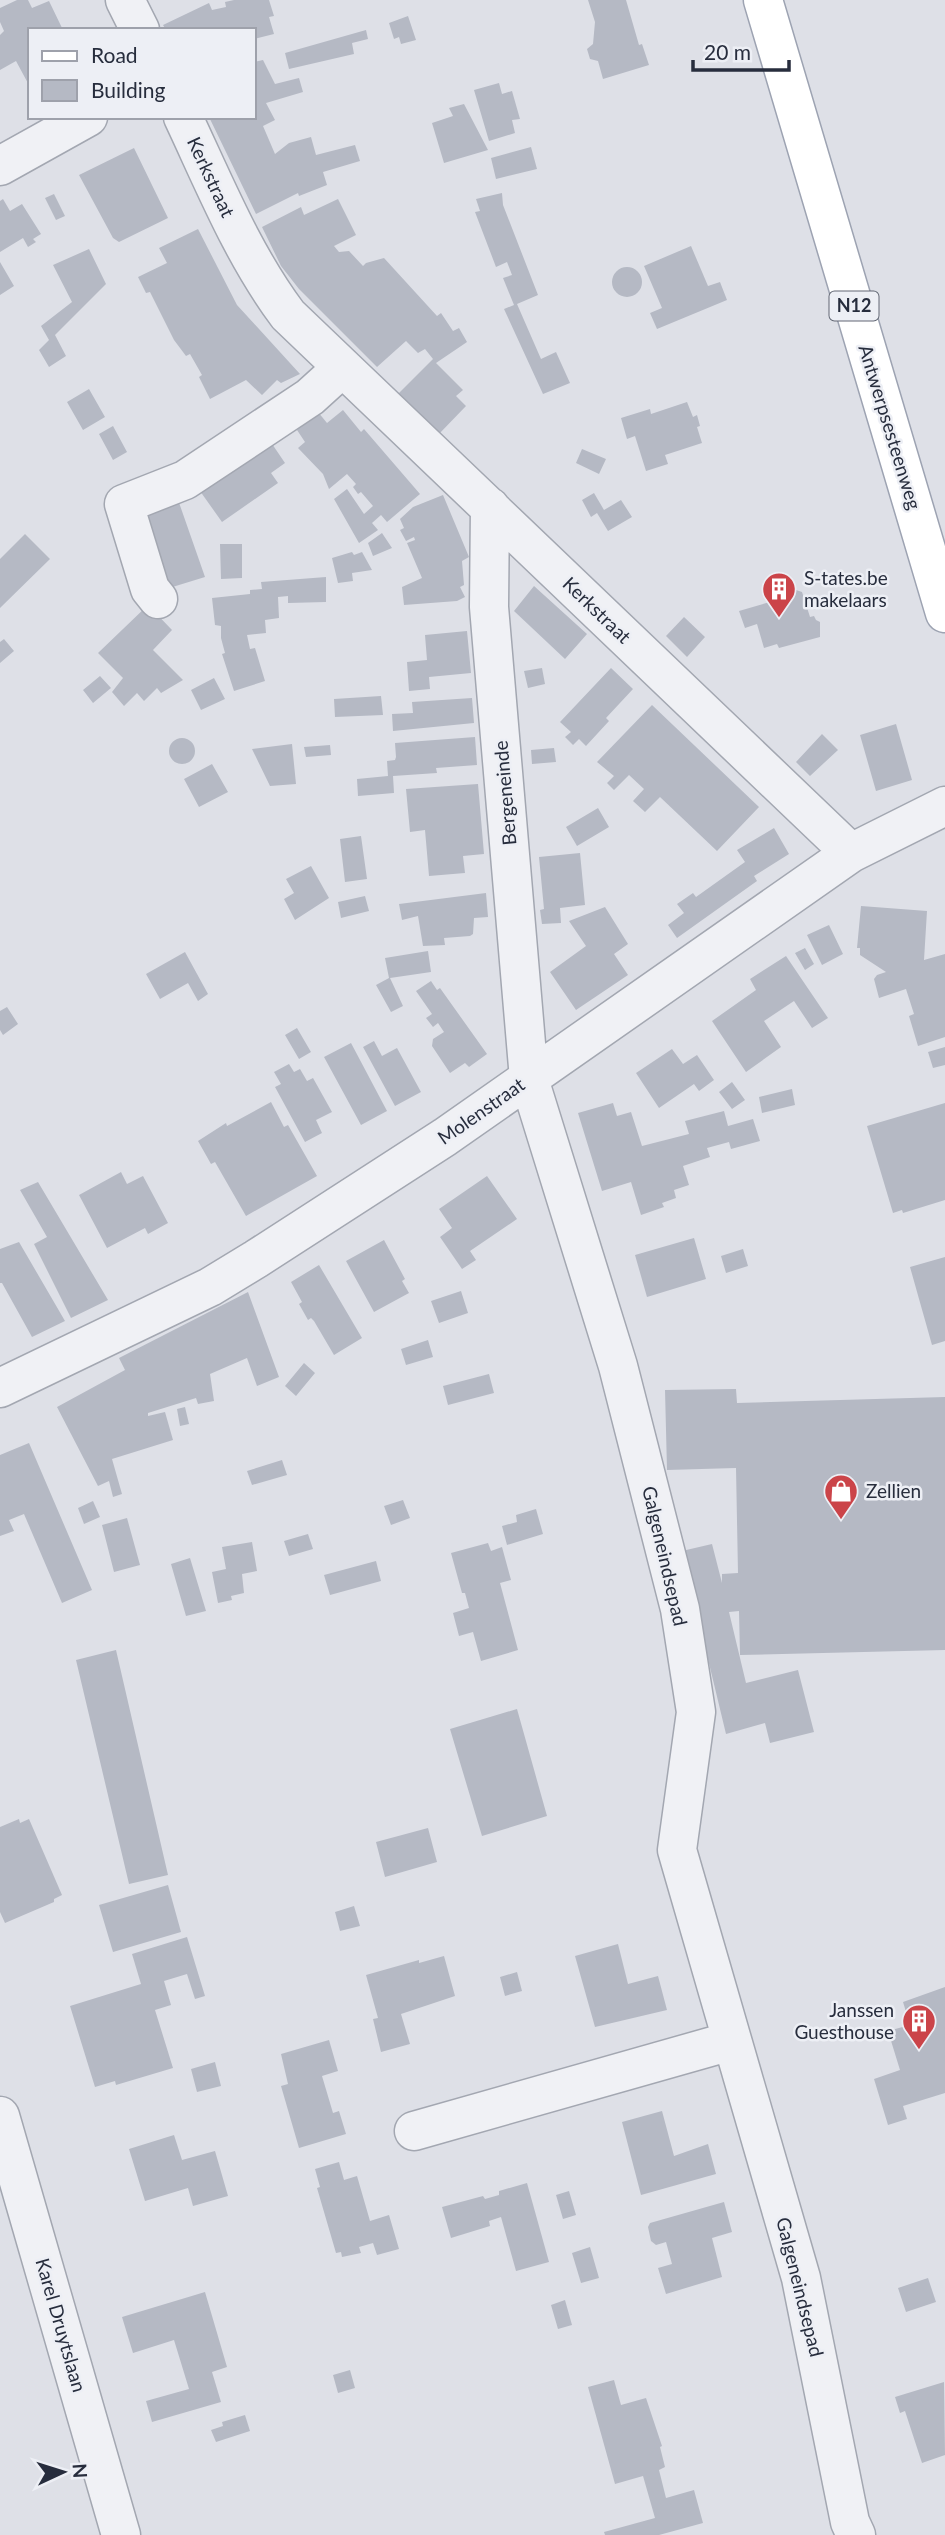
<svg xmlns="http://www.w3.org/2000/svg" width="945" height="2535" font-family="Lato,sans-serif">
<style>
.building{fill:#b5b9c4}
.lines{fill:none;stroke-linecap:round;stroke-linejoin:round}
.minor-casing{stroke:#a3a7b1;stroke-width:41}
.major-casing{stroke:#9da3b2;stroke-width:41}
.minor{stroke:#f0f1f5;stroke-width:38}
.major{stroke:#fff;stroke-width:38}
.labels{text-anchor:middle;stroke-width:5;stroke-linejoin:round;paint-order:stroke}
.shield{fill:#edeff5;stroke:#626774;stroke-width:2}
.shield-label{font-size:18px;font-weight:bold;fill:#272d3d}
.street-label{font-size:19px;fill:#272d3d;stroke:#edeff5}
.poi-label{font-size:19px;fill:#272d3d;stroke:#edeff5;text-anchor:start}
</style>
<rect width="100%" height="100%" fill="#dee0e7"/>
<path class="building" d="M17,0H28L32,8L49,1L63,30H30V87L16,61L0,70V35L4,31L0,22V8Z
M234,0H269L274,16L269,17L274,34L254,39V30H166L163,25L209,3L212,10L226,7L225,2Z
M588,0H626L639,45L642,44L649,65L603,79L598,61L590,59L587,49L593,44L595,22Z
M408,16L416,40L401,44L399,37L394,39L389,23Z
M366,30L368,39L352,43L354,54L289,69L285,53Z
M263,60L275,84L299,78L303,92L266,103L275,120L263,126L275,154L289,143L311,137L316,155L355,145L360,161L323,172L327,185L299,196L298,193L256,214L209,117H254V62Z
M499,83L502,94L512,91L520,119L512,120L515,133L489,141L474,90Z
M464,104L488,150L444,163L432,123L453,116L449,108Z
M531,147L537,169L496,179L491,158Z
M134,148L168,218L119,242L113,238L79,175Z
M502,193L503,205L538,295L517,304L541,359L556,352L570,383L543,394L504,309L514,305L503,278L512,275L507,262L496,267L475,212L480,211L476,199Z
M54,194L65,216L56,220L45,198Z
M3,199L10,211L22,204L41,234L33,239L36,242L28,247L23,238L0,252V201Z
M338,199L356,235L334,246L339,252L349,251L363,266L366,263L384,258L437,316L441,313L453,331L459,328L467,342L436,363L463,390L456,396L466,406L438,435L397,395L433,359L425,349L418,353L406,341L377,367L299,289L281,266L262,227L301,207L304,215Z
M198,229L237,305L300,374L281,383L277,380L262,395L246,380L210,399L199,377L202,375L190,354L186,356L174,340L150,292L146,293L138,277L167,263L159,248Z
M691,246L708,286L720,282L727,300L657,329L650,313L662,308L644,266Z
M89,249L106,284L55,335L66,356L49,367L39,350L49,340L41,326L72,302L53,265Z
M0,262L14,286L0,295Z
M612 282a15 15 0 1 1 30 0a15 15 0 1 1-30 0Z
M89,389L105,417L83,430L67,402Z
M687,402L693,417L697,415L700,426L697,427L702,443L665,455L668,464L646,471L635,436L627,439L621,418L650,409L651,414Z
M343,410L361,432L364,429L420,494L387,522L381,515L372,523L378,530L359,543L334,499L347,489L364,514L373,506L361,492L358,494L353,487L356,484L347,474L329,489L323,474L298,448L305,442L297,430L318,412L327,423Z
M113,426L127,452L113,460L99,434Z
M266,435L285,463L271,473L278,483L222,522L195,484Z
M582,449L606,459L599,474L576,463Z
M594,493L604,510L621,500L632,517L608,531L597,513L591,517L582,500Z
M176,494L205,577L166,589L138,508Z
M443,495L469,557L462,561L464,585L460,587L465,597L457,601L404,605L402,587L422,578L407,543L415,540L414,537L406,541L400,530L404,528L400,519L413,507Z
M382,533L392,548L373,556L368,543Z
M25,534L50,559L0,608V559Z
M220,544H242V578L221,579Z
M352,552L354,555L362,552L372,570L352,573L353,581L338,583L332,558Z
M326,577V602L288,603V596L278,597L279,618L265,620L266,633L247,635L250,649L255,648L265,681L234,691L222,654L225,653L221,638V626L215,625L212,598L250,594V590L262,589L261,582Z
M534,586L587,634L565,659L514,611Z
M793,589L802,592L810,617L814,616L816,620L820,622V637L779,648L777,644L764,648L757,624L745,628L739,611L790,596Z
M148,605L172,630L153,650L183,680L161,693L157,688L144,701L137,693L124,706L112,692L123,678L98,653Z
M684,617L705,637L687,657L666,636Z
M467,631L471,673L429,677L430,689L409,691L407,662L427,660L425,635Z
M4,639L14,651L0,663V642Z
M542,668L545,684L528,688L524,671Z
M611,668L633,689L606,718L609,721L586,746L579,739L573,745L565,737L571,732L560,722Z
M100,676L111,688L93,703L83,690Z
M214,678L225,699L201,710L191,690Z
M381,696L383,715L335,717L334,699Z
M472,698L474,723L393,731L392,714L413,713L412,702Z
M652,705L759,807L717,851L660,797L645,812L633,801L644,789L629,775L614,790L607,783L614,776L597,762Z
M896,724L912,780L876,791L860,735Z
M822,734L838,750L810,776L796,762Z
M475,737L477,765L436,768L437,773L393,776L394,793L358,796L357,779L388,776L387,761L395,760L396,757L395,743Z
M169 751a13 13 0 1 1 26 0a13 13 0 1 1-26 0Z
M292,744L296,784L270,786L252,749Z
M330,745L331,755L306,757L304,747Z
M554,748L556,762L532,764L531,750Z
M212,764L228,792L199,807L184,779Z
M478,784L484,854L463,856L465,873L429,876L425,830L410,832L406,789Z
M598,808L609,827L577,846L566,827Z
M774,828L789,854L754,876L757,881L677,938L668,925L684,913L677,904L693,893L696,897L745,862L737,850Z
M361,836L367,879L345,882L340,839Z
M580,853L585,905L560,908L561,923L542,924L540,910L544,909L539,857Z
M311,866L329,898L295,920L284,899L294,893L286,879Z
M486,893L488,917L474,918L473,934L470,936L444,938L445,945L423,946L418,916L402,920L399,904Z
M365,896L369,911L341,918L338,902Z
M861,906L927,911L924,960L945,954V1037L918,1046L909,1016L914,1014L906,989L879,998L874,979L877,975L886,972L860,955V948H857Z
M605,907L628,944L614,954L628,975L576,1010L550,972L586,946L569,921Z
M829,925L843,954L822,965L807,935Z
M805,948L814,964L805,970L795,953Z
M428,951L431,972L390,978L403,1006L391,1012L376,985L389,978L385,958Z
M185,952L208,994L198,1001L188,983L160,999L146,974Z
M786,956L828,1018L812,1028L794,1001L764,1021L781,1047L746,1072L712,1021L756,990L750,979Z
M431,981L437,990L440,988L487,1054L469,1067L465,1063L450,1073L432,1046L433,1039L444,1032L438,1023L433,1027L426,1018L432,1014L416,991Z
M7,1007L18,1024L3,1035L0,1030V1011Z
M297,1028L311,1052L299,1059L285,1035Z
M374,1041L382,1056L397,1048L421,1092L395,1106L363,1047Z
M351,1043L387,1111L361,1125L324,1057Z
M945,1047V1065L933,1068L928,1052Z
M672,1049L683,1064L697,1055L714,1080L699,1091L694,1084L659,1108L636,1073Z
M289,1064L294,1072L300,1069L307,1081L313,1078L332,1112L316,1120L322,1133L305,1142L275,1087L281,1084L274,1072Z
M732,1082L745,1100L732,1109L719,1092Z
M792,1089L795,1105L762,1113L759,1097Z
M271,1102L284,1127L288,1125L317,1176L246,1216L215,1162L211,1164L198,1141L226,1123L227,1126Z
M613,1103L617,1116L631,1112L642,1146L689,1134L685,1121L724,1111L728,1126L753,1119L760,1141L731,1149L729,1142L707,1148L710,1157L683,1166L689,1185L674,1190L676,1198L662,1203L664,1207L641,1215L631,1182L602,1191L578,1113Z
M945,1103V1200L903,1213L902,1210L893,1213L867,1126Z
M121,1172L127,1184L143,1176L168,1223L148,1234L145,1228L107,1248L79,1195Z
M487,1176L517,1219L470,1251L476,1260L462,1269L440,1237L452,1228L439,1209Z
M38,1182L108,1300L71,1318L34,1244L47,1237L20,1190Z
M694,1238L706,1279L647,1297L635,1255Z
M384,1240L405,1279L402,1281L409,1293L374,1312L346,1261Z
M19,1242L65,1321L32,1337L2,1283H0V1249Z
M743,1249L748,1266L726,1273L721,1256Z
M945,1257V1341L932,1345L910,1267Z
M319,1265L362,1338L334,1355L314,1321L311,1318L308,1320L299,1304L302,1302L291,1282Z
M461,1291L468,1313L439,1323L431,1301Z
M248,1292L279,1377L257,1386L247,1358L210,1374L214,1401L198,1404L196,1398L148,1413V1416L165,1412L173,1440L112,1459L122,1494L113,1497L109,1481L98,1486L57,1407L125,1370L119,1358Z
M428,1340L433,1357L406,1365L401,1349Z
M304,1363L315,1373L296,1396L285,1386Z
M489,1374L494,1393L448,1405L443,1386Z
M736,1389L737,1403L945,1397V1650L740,1655L739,1611L729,1612L746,1683L798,1670L814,1732L770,1743L765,1723L726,1734L682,1551L712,1544L722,1583V1574L738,1573L736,1468L667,1470L665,1390Z
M185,1407L189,1424L180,1426L177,1409Z
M29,1443L92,1590L62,1603L24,1514L9,1520L14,1531L0,1536V1455Z
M282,1460L287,1475L252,1485L247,1471Z
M403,1500L410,1518L391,1525L384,1506Z
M93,1501L100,1517L84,1524L78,1508Z
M536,1509L543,1534L507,1545L502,1526L517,1522L516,1515Z
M127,1518L140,1565L114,1572L102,1525Z
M308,1534L313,1549L289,1556L284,1541Z
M252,1542L257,1571L242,1574L244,1593L231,1596L232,1600L218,1603L212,1572L226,1569L222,1547Z
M488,1543L491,1551L502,1547L511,1580L500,1583L518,1650L481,1661L473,1632L459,1636L453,1613L469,1608L465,1593H462L451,1553Z
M190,1558L206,1611L186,1616L171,1564Z
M376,1561L381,1581L330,1595L324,1575Z
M116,1650L168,1875L129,1884L76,1660Z
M517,1709L547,1816L482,1836L450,1729Z
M19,1819L20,1823L29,1819L62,1895L54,1899V1902L5,1923L0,1912V1827Z
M428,1828L437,1862L385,1877L376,1842Z
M168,1885L181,1932L113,1952L99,1905Z
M354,1906L360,1926L340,1931L335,1912Z
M187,1937L205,1996L195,1999L187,1974L164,1981L171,2005L155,2010L173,2068L116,2085L115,2081L95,2087L70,2006L141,1984L132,1954Z
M618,1944L628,1984L658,1976L667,2010L595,2027L575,1956Z
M444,1956L455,1996L401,2014L410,2044L381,2052L373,2019L378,2018L366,1975L419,1960V1963Z
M517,1972L522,1991L505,1996L500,1977Z
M945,1987V2093L903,2106L907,2119L888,2125L874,2079L900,2070L888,2031L910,2025L903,2002Z
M329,2040L338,2071L322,2076L333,2113L339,2111L346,2134L299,2148L281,2086L288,2084L281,2054Z
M215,2062L221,2086L197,2092L191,2069Z
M662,2111L674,2156L708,2144L716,2174L641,2195L622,2122Z
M174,2135L182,2160L215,2151L228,2196L193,2206L188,2188L145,2201L129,2149Z
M339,2162L344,2180L357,2176L370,2221L389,2215L399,2249L377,2255L373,2243L359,2247L361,2253L342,2257L341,2252L336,2253L317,2188L320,2187L315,2169Z
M527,2183L549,2262L516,2271L501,2217L489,2221L490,2226L451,2238L442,2207L483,2196L485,2199L499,2195V2191Z
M569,2191L576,2215L563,2219L556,2195Z
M724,2202L732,2232L712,2238L722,2277L666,2294L658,2268L672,2264L666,2242L656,2245L651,2241L648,2227L650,2223Z
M590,2247L599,2278L581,2283L572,2253Z
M928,2278L936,2302L906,2312L898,2288Z
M205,2292L227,2367L212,2372L221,2402L152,2422L146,2401L189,2389L174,2340L133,2353L122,2317Z
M565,2300L572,2325L558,2329L551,2305Z
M350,2370L355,2388L338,2393L333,2375Z
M614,2380L621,2405L646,2398L662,2446L660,2447L665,2467L659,2470L666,2498L694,2490L703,2523L659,2535H605L604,2532L655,2518L643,2476L615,2484L588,2387Z
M944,2382L945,2455L922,2463L905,2411L900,2413L895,2397Z
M245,2415L250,2431L216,2442L211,2430L223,2426L222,2422Z"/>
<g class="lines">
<g class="minor-casing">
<path id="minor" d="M125,0L140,30
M183,117C215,185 243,255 288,315L851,853
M0,166L88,117
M490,507L489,607L529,1079L618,1366L680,1609L696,1712L677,1850L801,2278L850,2522L856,2535
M158,599L150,589L124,504L185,480L310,397L342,368
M0,1388L210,1287L256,1259L445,1137L851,853L945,806
M0,2116L121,2535
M414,2131L731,2041"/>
</g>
<g class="major-casing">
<path id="major" d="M763,0L945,613"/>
</g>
<use href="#minor" class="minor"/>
<use href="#major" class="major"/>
</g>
<defs>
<g id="building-pin" transform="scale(1.75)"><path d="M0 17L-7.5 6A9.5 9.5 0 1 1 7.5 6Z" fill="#cb4449" stroke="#edeff5"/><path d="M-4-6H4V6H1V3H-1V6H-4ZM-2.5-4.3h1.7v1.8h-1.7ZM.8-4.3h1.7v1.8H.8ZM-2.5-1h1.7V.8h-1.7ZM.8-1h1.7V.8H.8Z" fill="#fff"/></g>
<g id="shop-pin" transform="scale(1.75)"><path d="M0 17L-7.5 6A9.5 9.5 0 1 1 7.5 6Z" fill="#cb4449" stroke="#edeff5"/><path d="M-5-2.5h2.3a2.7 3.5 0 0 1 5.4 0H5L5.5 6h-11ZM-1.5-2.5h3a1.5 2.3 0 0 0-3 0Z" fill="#fff"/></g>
</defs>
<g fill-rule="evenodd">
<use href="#building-pin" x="779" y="589"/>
<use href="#shop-pin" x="841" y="1491"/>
<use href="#building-pin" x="919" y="2021"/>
</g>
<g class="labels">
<rect class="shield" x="829.5" y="291.5" width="49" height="29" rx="5"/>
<g class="shield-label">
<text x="854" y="312">N12</text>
</g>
<g class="street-label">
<text transform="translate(211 177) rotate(65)" y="7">Kerkstraat</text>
<text transform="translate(890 427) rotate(73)" y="7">Antwerpsesteenweg</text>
<text transform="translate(597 610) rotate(44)" y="7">Kerkstraat</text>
<text transform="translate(505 793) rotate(-95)" y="7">Bergeneinde</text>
<text transform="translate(481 1111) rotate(-35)" y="7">Molenstraat</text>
<text transform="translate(665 1556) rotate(77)" y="7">Galgeneindsepad</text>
<text transform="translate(800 2287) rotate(76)" y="7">Galgeneindsepad</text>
<text transform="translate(61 2325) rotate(74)" y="7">Karel Druytslaan</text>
</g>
<g class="poi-label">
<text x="804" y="585">S-tates.be<tspan x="804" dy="22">makelaars</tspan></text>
<text x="866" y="1498">Zellien</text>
<text x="894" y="2017" text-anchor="end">Janssen<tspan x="894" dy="22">Guesthouse</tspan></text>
</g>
</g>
<rect x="28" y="28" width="228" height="91" fill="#edeff5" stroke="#9ea1ab" stroke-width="2"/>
<rect x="42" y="51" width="35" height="10" fill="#ffffff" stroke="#9ea1ab" stroke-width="2"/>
<text x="91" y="63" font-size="21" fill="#272d3d">Road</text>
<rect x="42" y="80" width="35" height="21" fill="#b5b9c4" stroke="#9ea1ab" stroke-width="2"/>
<text x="91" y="98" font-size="21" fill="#272d3d">Building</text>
<g transform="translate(63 2472) rotate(86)" stroke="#edeff5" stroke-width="5" paint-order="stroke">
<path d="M0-5L12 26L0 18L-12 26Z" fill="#272d3d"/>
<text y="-10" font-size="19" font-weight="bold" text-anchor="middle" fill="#272d3d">N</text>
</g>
<path d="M693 60v10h96v-10" fill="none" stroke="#272d3d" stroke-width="3.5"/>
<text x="704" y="60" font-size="21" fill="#272d3d" stroke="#edeff5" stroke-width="5" paint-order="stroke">20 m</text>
</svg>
